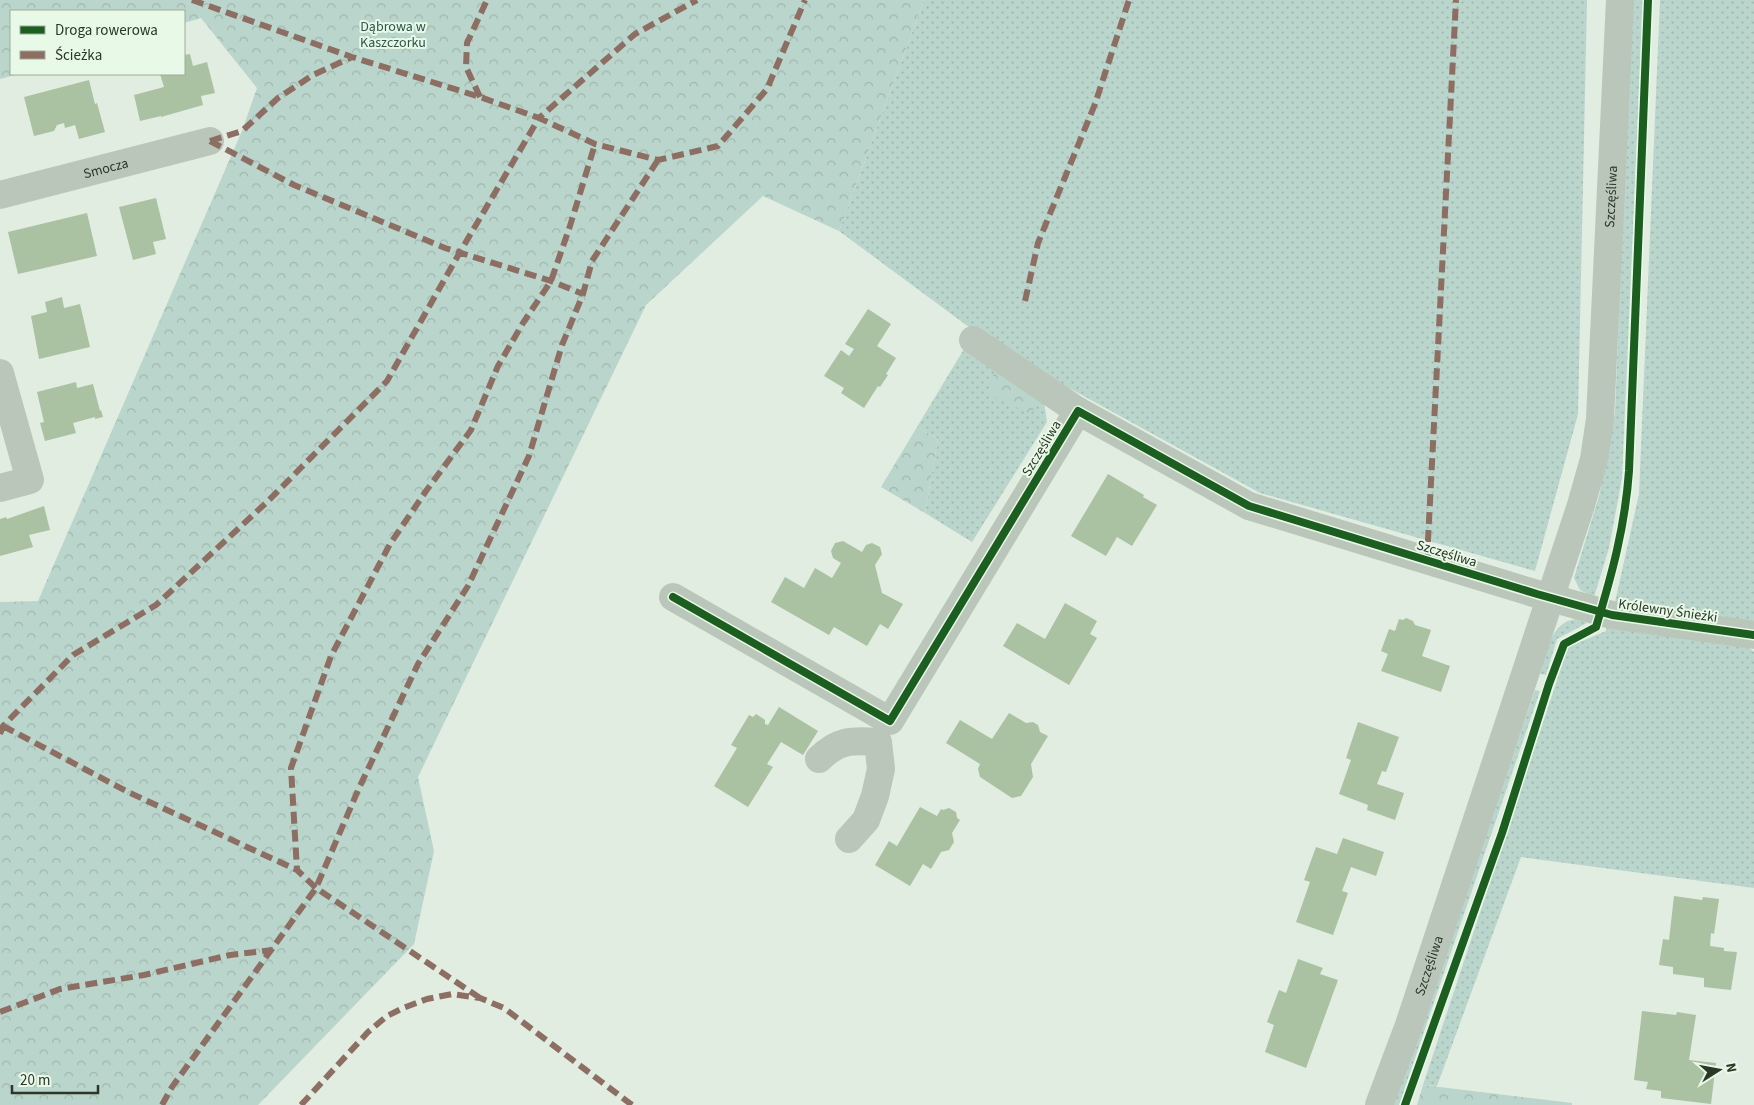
<svg xmlns="http://www.w3.org/2000/svg" width="1754" height="1105" font-family="'Source Sans 3',sans-serif">
<style>
.green{fill:url(#green-dots)}
.forest{fill:url(#forest-crowns)}
.building{fill:#aac1a2}
.lines{fill:none;stroke-linecap:round;stroke-linejoin:round}
.minor{stroke:#bac6b9;stroke-width:28}
.quiet{stroke:#8d6e63;stroke-width:6;stroke-dasharray:12 6;stroke-linecap:butt}
.cycleway-casing{stroke:#e8fae7;stroke-width:11}
.cycleway{stroke:#1b5e20;stroke-width:8}
.labels{text-anchor:middle;stroke-width:4;stroke-linejoin:round;paint-order:stroke}
.park-label{font-size:14px;fill:#2a564e;stroke:#e8fae7}
.street-label{font-size:14px;fill:#2b3727;stroke:#e8fae7}
</style>
<defs>
<pattern id="green-dots" width="8" height="8" patternUnits="userSpaceOnUse" patternTransform="scale(1.25)"><rect width="8" height="8" fill="#bad5cc"/><path d="M2 2h.1M6 6h.1" fill="none" stroke="#a0b7af" stroke-width="1.8" stroke-linecap="round"/></pattern>
<pattern id="forest-crowns" width="20" height="18" patternUnits="userSpaceOnUse" patternTransform="scale(1.25)"><rect width="20" height="18" fill="#bad5cc"/><path d="M2 6a3 3 0 1 1 6 0M12 15a3 3 0 1 1 6 0" fill="none" stroke="#a0b7af"/></pattern>
</defs>
<rect width="100%" height="100%" fill="#e1ede1"/>
<path class="green" d="M924,0H1587L1578,414L1535,571L1260,493L1000,350L839,231Z
M1631,0H1643L1622,478L1609,548L1594,597L1580,590L1574,578L1599,496L1615,413Z
M1660,0H1754V623L1615,602L1639,494Z
M964,349L1044,401L1047,422L972,542L925,513L938,439L917,427Z
M1576,619L1587,623L1557,639L1546,675L1540,674C1547,653 1550,622 1576,619Z
M1606,622L1747,646L1754,652V888L1521,857L1437,1086L1423,1085L1568,647L1606,631Z
M1535,690L1540,691L1399,1105H1392Z"/>
<path class="forest" d="M0,0H924L839,231L763,196L646,305L418,777L434,851L414,944L258,1105H0V602L38,601L242,131L257,88L201,18L184,23V11H11V74H19L0,79Z
M995,369L1044,401L1029,413L988,394Z
M917,427L938,439L925,513L881,487Z
M1423,1085L1572,1103V1105H1417Z"/>
<path class="building" d="M190,54L193,66L207,62L215,93L201,96L203,105L161,117V116L140,121L134,95L164,87L160,74H184V55Z
M89,80L95,104L97,103L105,132L79,139L75,125L65,128L64,123L57,125L54,131L34,136L24,97Z
M156,198L166,239L153,242L156,254L133,260L119,207Z
M87,213L97,256L18,274L8,232Z
M62,297L64,308L80,304L90,347L39,359L31,316L47,312L45,302Z
M868,309L891,324L877,346L896,358L886,374L888,375L880,387L878,386L864,408L841,393L844,388L824,376L841,350L849,356L854,349L845,344Z
M76,382L77,388L93,384L100,411L101,410L103,417L95,419V417L73,423L76,433L45,441L40,423L44,422L37,392Z
M1108,474L1144,495L1143,497L1157,505L1132,546L1117,537L1106,556L1071,536Z
M44,506L50,530L29,535L33,547L0,556V519L6,517L7,519Z
M843,541L862,552L866,545L872,543L880,547L882,554L875,565L882,593L903,604L888,629L880,624L867,646L834,627L829,635L771,602L785,577L804,588L815,568L832,578L841,563L833,558L831,551L835,543Z
M1065,603L1097,621L1090,634L1097,638L1069,685L1003,646L1017,623L1045,639Z
M1406,618L1413,621L1415,625L1431,630L1422,656L1450,666L1441,692L1381,671L1388,654L1381,651L1389,629L1395,631L1399,619L1403,620Z
M779,707L818,731L803,755L781,742L767,764L773,767L748,807L714,786L737,748L731,745L749,715L753,717L756,714L765,720V724L768,725Z
M1009,713L1026,723L1033,722L1038,725L1040,732L1048,736L1031,764L1033,777L1021,796L1012,798L980,777L978,769L980,764L946,743L960,720L992,739Z
M1358,722L1399,737L1386,772L1382,771L1377,784L1404,793L1395,820L1367,810L1368,805L1339,794L1351,760L1346,758Z
M920,807L937,816L941,809L943,810L949,808L956,812L957,818L960,820L952,833L954,842L949,850L941,852L931,869L923,864L910,886L875,865L889,841L897,846Z
M1343,838L1384,852L1376,876L1351,867L1342,891L1348,893L1333,935L1296,922L1310,882L1304,880L1316,847L1337,854Z
M1674,896L1702,900L1703,897L1719,899L1714,934L1711,933L1710,946L1724,948V951L1737,952L1731,990L1704,987V978L1673,974V967L1659,965L1663,939L1669,940Z
M1298,959L1323,968L1320,974L1338,980L1306,1068L1265,1052L1274,1025L1267,1022L1279,990L1286,993Z
M1642,1011L1676,1015L1677,1012L1696,1015L1689,1060L1716,1063L1711,1104L1661,1098V1091L1646,1089L1648,1082L1634,1080Z"/>
<g class="lines">
<g class="minor">
<path id="s1" d="M0,195L210,141"/>
<path d="M973,340L1078,411"/>
<path d="M0,373L30,480L0,488"/>
<path d="M673,597L890,721L1078,411L1249,506L1537,594L1612,615L1754,635"/>
<path d="M819,759C838,740 852,740 878,742L881,769L875,796L866,820L849,839"/>
<path id="s2" d="M1379,1105L1409,1025L1581,505L1594,459L1600,419L1620,0"/>
</g>
<path class="quiet" d="M192,0L352,57L480,97L539,118L635,34L697,0
M480,97L466,67L467,43L487,0
M210,141L294,185L445,248L551,281L583,294
M210,141L242,131L278,98L313,75L352,57
M1025,301L1038,243L1095,104L1129,0
M1428,560V540L1456,0
M3,726L128,792L297,870
M0,734L3,726L73,655L156,605L267,502L387,381L460,252L539,118L595,144L658,160L718,146L767,89L805,0
M480,998L316,888L297,870L291,768L331,656L390,544L426,491L471,430L498,366L523,323L551,281L570,226L595,144
M0,1012L60,989L144,975L230,955L273,950
M162,1105L172,1087L316,888L359,788L418,664L468,586L529,456L562,345L583,294L592,261L658,160
M301,1105L368,1032L387,1016L403,1008L427,999L452,994L480,998L504,1008L632,1105"/>
<g class="cycleway-casing">
<path id="cycleway" d="M673,597L890,721L1078,411L1249,506L1537,594L1612,615L1754,635
M1405,1105L1502,833L1549,684L1564,644L1596,627C1612,574 1625,527 1629,471L1648,0"/>
</g>
<use href="#cycleway" class="cycleway"/>
</g>
<g class="labels">
<g class="park-label">
<text x="393" y="31">Dąbrowa w<tspan x="393" dy="16">Kaszczorku</tspan></text>
</g>
<g class="street-label">
<text dy="5" stroke="none"><textPath href="#s1" startOffset="109">Smocza</textPath></text>
<text dy="5" stroke="none"><textPath href="#s2" startOffset="944">Szczęśliwa</textPath></text>
<text transform="translate(1041 448) rotate(-59)" y="5">Szczęśliwa</text>
<text transform="translate(1447 553) rotate(17)" y="5">Szczęśliwa</text>
<text transform="translate(1668 610) rotate(8)" y="5">Królewny Śnieżki</text>
<text dy="5" stroke="none"><textPath href="#s2" startOffset="148">Szczęśliwa</textPath></text>
</g>
</g>
<rect x="10" y="10" width="175" height="65" fill="#e8fae7" stroke="#9cac9a"/>
<rect x="20" y="26" width="25" height="8" fill="#1b5e20" stroke="#9cac9a"/>
<text x="55" y="35" font-size="15" fill="#2b3727">Droga rowerowa</text>
<rect x="20" y="51" width="25" height="8" fill="#8d6e63" stroke="#9cac9a"/>
<text x="55" y="60" font-size="15" fill="#2b3727">Ścieżka</text>
<g transform="translate(1719 1070) rotate(79)" stroke="#e8fae7" stroke-width="4" paint-order="stroke">
<path d="M0-4L9 19L0 12L-9 19Z" fill="#2b3727"/>
<text y="-8" font-size="14" font-weight="bold" text-anchor="middle" fill="#2b3727">N</text>
</g>
<path d="M12 1085v8h86v-8" fill="none" stroke="#2b3727" stroke-width="2.5"/>
<text x="20" y="1085" font-size="15" fill="#2b3727" stroke="#e8fae7" stroke-width="4" paint-order="stroke">20 m</text>
</svg>
